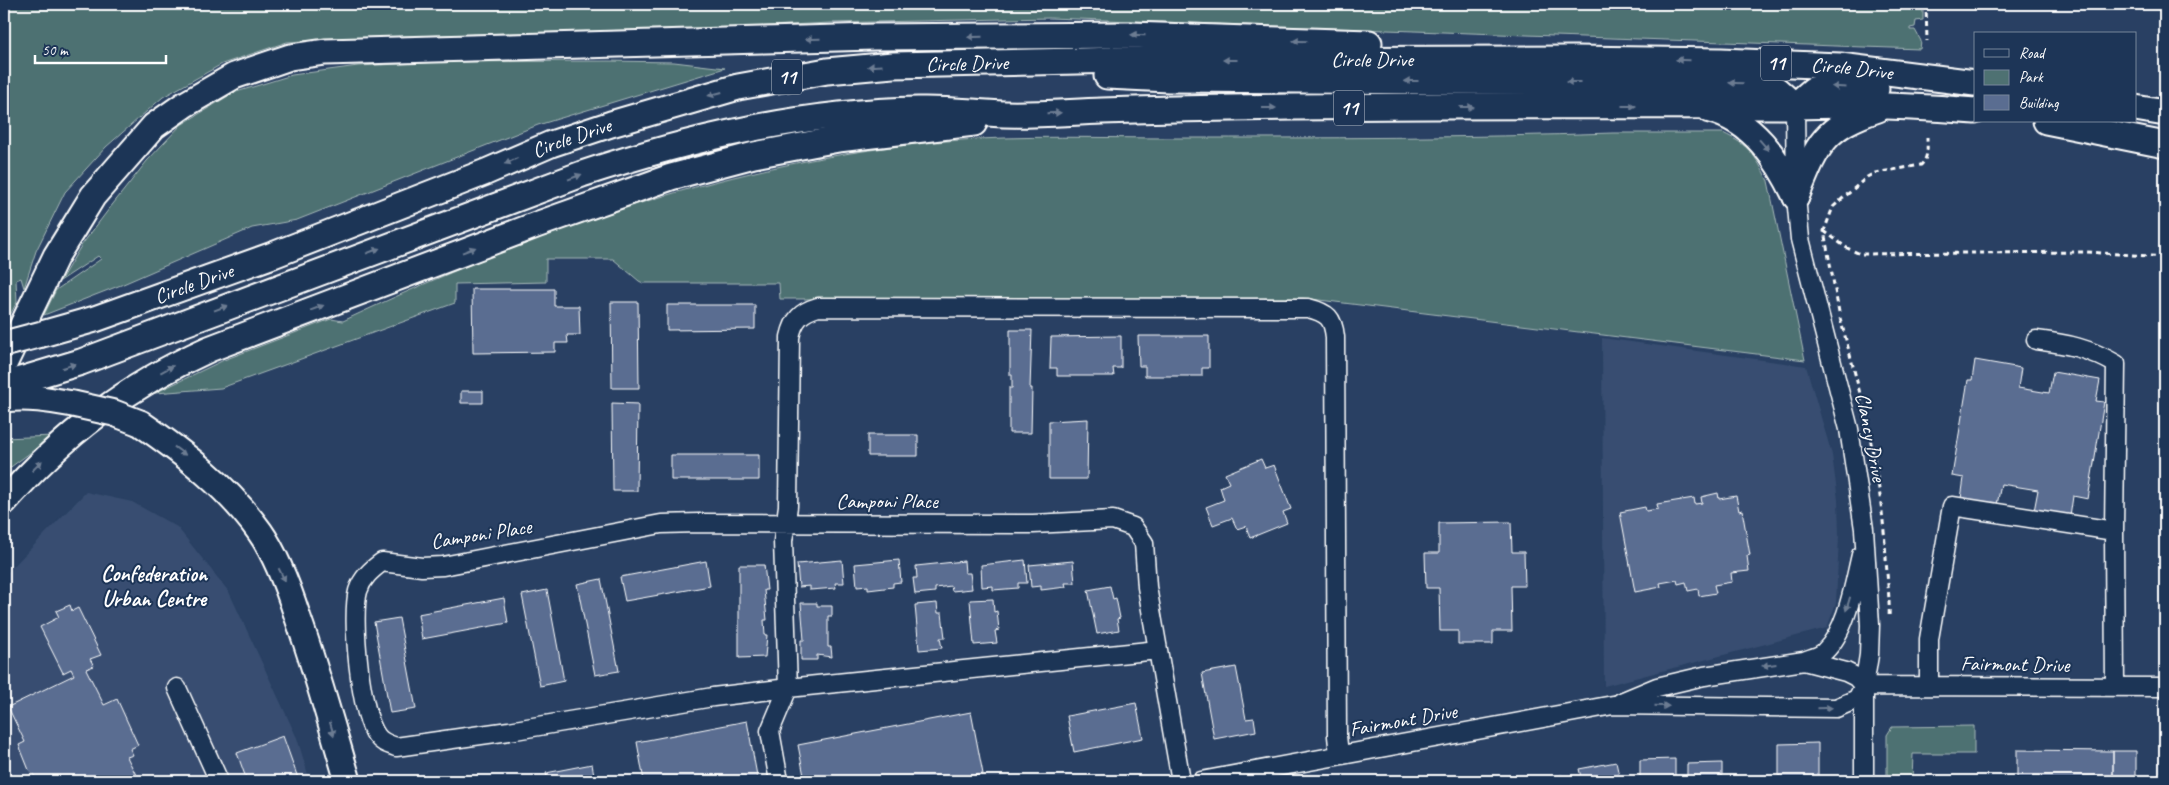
<svg xmlns="http://www.w3.org/2000/svg" width="2169" height="785" font-family="Caveat,sans-serif">
<style>
.built{fill:#384e71}
.green{fill:#4e7172;stroke:#a6b8b8}
.building{fill:#5a6d91;stroke:#fff}
.lines{fill:none;stroke-linecap:round;stroke-linejoin:round}
.minor-casing{stroke:#fff;stroke-width:21}
.highway-casing{stroke:#fff;stroke-width:29}
.path{stroke:#fff;stroke-width:3;stroke-dasharray:5 4;stroke-linecap:butt}
.minor{stroke:#1d3557;stroke-width:18}
.highway{stroke:#1d3557;stroke-width:25}
.highway-bridge-casing{stroke:#fff;stroke-width:29;stroke-linecap:butt}
.highway-bridge{stroke:#1d3557;stroke-width:25}
.oneway{fill:#6c7c92}
.labels{text-anchor:middle;stroke-width:4;stroke-linejoin:round;paint-order:stroke}
.shield{fill:#1d3557;stroke:#bbc2cd;stroke-width:1}
.shield-label{font-size:20px;font-weight:bold;fill:#fff}
.street-label{font-size:21px;fill:#fff;stroke:#1d3557}
.neighbourhood-label{font-size:22px;font-weight:bold;fill:#fff;stroke:#1d3557}
</style>
<rect width="100%" height="100%" fill="#294063"/>
<filter id="ink" filterUnits="userSpaceOnUse"><feTurbulence type="fractalNoise" baseFrequency=".02" numOctaves="2"/><feDisplacementMap in="SourceGraphic" scale="10" xChannelSelector="R" yChannelSelector="G"/><feConvolveMatrix kernelMatrix="1 2 1 2 8 2 1 2 1" color-interpolation-filters="sRGB"/></filter>
<g filter="url(#ink)">
<path class="built" d="M1602,338L1806,366L1832,455L1838,500L1839,535L1836,603L1827,628L1604,686Z
M86,492L132,502L177,527L229,592L297,738L310,781H4V576Z"/>
<path class="green" d="M4,4H1923V20L1916,21L1915,27L1910,28V30H1915L1921,41L1920,49L1049,18L830,23L667,31L511,33L378,37L287,42L222,64L163,97L106,147L65,192L36,251L24,288L21,278L16,280L17,302L4,326Z
M608,61L674,62L725,68L538,125L297,220L252,228L121,285L44,315L56,290L101,259L98,256L60,281L81,246L109,209L147,161L181,125L233,93L292,75L358,66L441,62Z
M1613,133H1723C1750,146 1755,155 1768,181L1805,360L1303,298L780,299L779,283H643L639,281L613,259H546V282L455,284V303L221,388L155,393L224,360L331,319L343,321C533,231 737,159 947,141C1023,135 1100,138 1176,138C1321,138 1467,138 1613,133Z
M53,436L4,472V438Z
M1974,726V754H1913L1912,781H1887V735L1892,727Z"/>
<path class="building" d="M472,289H554V306H579L580,335H567L568,343H555V352L473,353Z
M611,302H638L639,388H612Z
M667,305H755V329L667,330Z
M1010,330H1032L1030,388H1032L1031,433H1009V388H1012V375H1010Z
M1121,336V368H1113L1114,376H1057V368H1050L1051,337Z
M1138,336H1209V368H1202V376H1145V366H1139Z
M1975,360L2021,368L2018,388L2049,393L2053,372L2100,380L2096,401L2104,402L2088,499L2073,496L2070,517L2034,511L2038,490L2001,484L1997,505L1961,499L1964,478L1952,476L1968,380H1972Z
M461,391H483V403H461Z
M612,403L638,404L637,491H613Z
M1088,419L1087,479H1049V421Z
M868,435H918V456H868Z
M671,455H759V480H671Z
M1261,459L1265,468L1274,465L1291,509L1283,512L1287,523L1250,538L1246,526L1237,529L1232,518L1213,525L1206,507L1224,500L1220,487L1229,483L1225,474Z
M1718,493L1719,499L1736,496L1739,511L1742,510L1750,555L1747,556L1749,571L1731,573L1732,582L1714,585L1716,593L1699,596L1698,589L1688,591L1686,582L1678,584L1677,580L1660,583L1661,587L1635,592L1620,512L1645,507L1646,511L1658,509L1657,504L1694,498L1695,504L1702,503L1701,497Z
M1511,522L1512,552H1524L1525,586H1511L1512,631H1493V644H1458V631H1440L1439,588H1426L1425,553H1439V523Z
M842,560L844,583H835L836,588L810,590V586L799,587L797,564Z
M899,560L901,582L893,583V587L868,590V586L857,587L855,564Z
M1025,560L1027,583H1018V588L993,590V586L982,587L981,565Z
M706,561L710,586L625,601L620,577Z
M964,561L965,573H970L972,589L952,591L951,586L935,588V592L915,594L913,578H917L916,566Z
M1073,561L1075,583H1065L1066,587L1041,590V586L1031,587L1029,565Z
M739,565H764L767,590H764L767,620H764L765,635H767L765,657L739,658Z
M601,579L619,671L595,675L577,584Z
M1110,586L1113,599L1116,598L1120,618L1117,619L1119,630L1097,634L1088,590Z
M547,590L564,681L540,686L522,595Z
M504,598L508,623L422,639L418,614Z
M993,599L994,612L997,611L999,630L995,631L997,643L974,645L970,600Z
M801,603H817V606H832V616H828V647H831L832,657L817,655V660H801V640H804Z
M937,603L938,613H942L945,638H940L942,648L919,650L915,605Z
M70,605L72,611L78,608L101,655L90,659L94,666L86,669L104,705L117,699L138,745L130,749L133,755L127,757L139,781H39L29,770L19,745L25,742L8,707L74,675L71,669L63,673L40,627L59,617L56,611Z
M399,618L416,709L390,713L374,622Z
M1236,667L1246,719L1254,718L1256,731L1214,739L1202,673Z
M1136,703L1143,738L1074,752L1067,716Z
M971,712L983,774L946,781H805L798,745Z
M747,721L758,781H644L637,742Z
M283,736L299,781H247L237,753Z
M1818,743V778L1779,779V744Z
M2017,750L2113,751V781H2017Z
M2113,751H2136V776L2142,781H2165H2113Z
M1675,759V781H1640V760Z
M1616,762L1620,781H1582L1579,769Z
M1722,763V781H1687V764Z
M592,764L595,781H548L546,773Z
M1562,775L1563,781H1529Z"/>
<g class="lines">
<g class="minor-casing">
<path id="minor" d="M1795,106L1796,197L1800,239L1849,429L1864,529L1870,625L1869,655L1864,686V781
M2036,340C2068,344 2088,348 2116,364L2114,531
M1158,650L788,688L713,697L509,731L396,747C388,744 382,743 377,736C360,715 351,617 358,591C362,578 371,570 382,562L422,567L443,566L661,524L699,523L1033,524L1113,520L1133,527L1144,543L1147,587L1181,781
M1804,661C1811,658 1821,656 1825,651C1847,630 1854,584 1861,555
M1929,686V639L1952,506L2114,531L2115,687
M177,688L219,781
M1621,702L1657,687L1704,676L1804,661L1846,672L1856,677L1864,686L2165,687
M779,781L770,731L788,688L783,541L788,506L790,337C794,319 801,312 818,307L1308,308C1328,313 1333,318 1335,337L1337,736L1339,754
M1201,781L1613,705L1836,708L1857,699L1864,686"/>
</g>
<g class="highway-casing">
<g id="highway">
<path d="M1107,76L1169,79L1744,83L1777,90L1795,106"/>
<path d="M1797,104L1813,90L1831,86L1876,89"/>
<path d="M2135,108L2165,113"/>
<path d="M1710,110C1753,121 1778,159 1796,197"/>
<path d="M2046,121L2165,145"/>
<path d="M1796,197C1817,145 1823,127 1878,109"/>
<path id="s1" d="M42,334L95,319L273,255L486,172L551,144L611,124L738,87L827,71L893,65L1122,60L1576,59L1721,61L1840,66L1975,83"/>
<path d="M4,364L56,256L74,227L93,196L154,126L184,105L234,76L290,57L325,52L874,37L1130,35L1369,43"/>
<path d="M4,385L81,362L582,174C691,138 803,112 918,110C947,109 976,113 1004,114C1037,115 1070,112 1102,111C1333,104 1564,106 1795,106C1857,104 1914,106 1975,111"/>
<path d="M4,399C27,396 50,400 73,404"/>
<path d="M140,423C185,454 228,487 260,532C277,556 289,590 298,618C317,672 332,727 348,781"/>
<path d="M4,502C64,434 127,386 209,349L536,225L671,177L754,155L838,139L974,123"/>
</g>
</g>
<path class="path" d="M1926,4L1927,41
M1824,231L1847,248L1860,254L2087,252L2165,257
M1839,312L1824,231L1833,207L1867,177L1875,173L1921,165C1929,157 1927,147 1927,137
M1840,318C1863,401 1881,472 1886,558C1887,578 1890,599 1889,619"/>
<use href="#minor" class="minor"/>
<use href="#highway" class="highway"/>
<g class="highway-bridge-casing">
<path id="highway-bridge" d="M4,344L42,334
M73,404L114,413L140,423"/>
</g>
<use href="#highway-bridge" class="highway-bridge"/>
</g>
<defs><path id="oneway-solid" d="M-6-.8H1V-3.2L6.5 0L1 3.2V.8H-6Z" transform="scale(1.25)"/></defs>
<g class="oneway">
<use href="#oneway-solid" transform="translate(1138 35) rotate(-178)"/>
<use href="#oneway-solid" transform="translate(975 37) rotate(179)"/>
<use href="#oneway-solid" transform="translate(813 39) rotate(179)"/>
<use href="#oneway-solid" transform="translate(1300 41) rotate(-178)"/>
<use href="#oneway-solid" transform="translate(1230 60) rotate(180)"/>
<use href="#oneway-solid" transform="translate(1683 60) rotate(-179)"/>
<use href="#oneway-solid" transform="translate(875 66) rotate(176)"/>
<use href="#oneway-solid" transform="translate(1411 81) rotate(-180)"/>
<use href="#oneway-solid" transform="translate(1573 82) rotate(-180)"/>
<use href="#oneway-solid" transform="translate(1736 83) rotate(-179)"/>
<use href="#oneway-solid" transform="translate(1839 87) rotate(-177)"/>
<use href="#oneway-solid" transform="translate(715 94) rotate(165)"/>
<use href="#oneway-solid" transform="translate(1629 106)"/>
<use href="#oneway-solid" transform="translate(1467 107)"/>
<use href="#oneway-solid" transform="translate(1269 108)"/>
<use href="#oneway-solid" transform="translate(1054 113) rotate(-2)"/>
<use href="#oneway-solid" transform="translate(1764 145) rotate(49)"/>
<use href="#oneway-solid" transform="translate(511 161) rotate(156)"/>
<use href="#oneway-solid" transform="translate(575 177) rotate(-21)"/>
<use href="#oneway-solid" transform="translate(469 250) rotate(-21)"/>
<use href="#oneway-solid" transform="translate(373 251) rotate(-21)"/>
<use href="#oneway-solid" transform="translate(221 308) rotate(-21)"/>
<use href="#oneway-solid" transform="translate(317 308) rotate(-21)"/>
<use href="#oneway-solid" transform="translate(69 366) rotate(-18)"/>
<use href="#oneway-solid" transform="translate(167 369) rotate(-28)"/>
<use href="#oneway-solid" transform="translate(180 451) rotate(36)"/>
<use href="#oneway-solid" transform="translate(37 466) rotate(-45)"/>
<use href="#oneway-solid" transform="translate(282 575) rotate(63)"/>
<use href="#oneway-solid" transform="translate(1848 604) rotate(107)"/>
<use href="#oneway-solid" transform="translate(1769 665) rotate(173)"/>
<use href="#oneway-solid" transform="translate(1662 706) rotate(1)"/>
<use href="#oneway-solid" transform="translate(1825 708) rotate(-1)"/>
<use href="#oneway-solid" transform="translate(332 729) rotate(73)"/>
</g>
</g>
<g class="labels">
<g class="shield">
<rect x="1761" y="45.5" width="30" height="35" rx="4"/>
<rect x="772" y="59.5" width="30" height="35" rx="4"/>
<rect x="1334" y="90.5" width="30" height="35" rx="4"/>
</g>
<g class="shield-label">
<text x="1776" y="70">11</text>
<text x="787" y="84">11</text>
<text x="1349" y="115">11</text>
</g>
<g class="street-label">
<text dy="7" stroke="none"><textPath href="#s1" startOffset="1375">Circle Drive</textPath></text>
<text dy="7" stroke="none"><textPath href="#s1" startOffset="970">Circle Drive</textPath></text>
<text dy="7" stroke="none"><textPath href="#s1" startOffset="1855">Circle Drive</textPath></text>
<text dy="7" stroke="none"><textPath href="#s1" startOffset="565">Circle Drive</textPath></text>
<text dy="7" stroke="none"><textPath href="#s1" startOffset="160">Circle Drive</textPath></text>
<text transform="translate(1871 437) rotate(79)" y="7">Clancy Drive</text>
<text x="887" y="508">Camponi Place</text>
<text transform="translate(481 534) rotate(-9)" y="7">Camponi Place</text>
<text transform="translate(2015 664) rotate(1)" y="7">Fairmont Drive</text>
<text transform="translate(1403 720) rotate(-10)" y="7">Fairmont Drive</text>
</g>
<g class="neighbourhood-label">
<text x="154" y="581">Confederation<tspan x="154" dy="25">Urban Centre</tspan></text>
</g>
</g>
<rect width="2169" height="785" fill="none" stroke="#1d3557" stroke-width="20"/>
<rect x="10" y="10" width="2149" height="765" fill="none" stroke="#fff" stroke-width="2" filter="url(#ink)"/>
<rect x="1974" y="32" width="162" height="90" fill="#1d3557" stroke="#77869a"/>
<rect x="1984" y="49" width="25" height="8" fill="#1d3557" stroke="#77869a"/>
<text x="2019" y="58" font-size="15" fill="#ffffff">Road</text>
<rect x="1984" y="70" width="25" height="15" fill="#4e7172" stroke="#77869a"/>
<text x="2019" y="82" font-size="15" fill="#ffffff">Park</text>
<rect x="1984" y="95" width="25" height="15" fill="#5a6d91" stroke="#77869a"/>
<text x="2019" y="108" font-size="15" fill="#ffffff">Building</text>
<path d="M35 55v8h131v-8" fill="none" stroke="#ffffff" stroke-width="2.5"/>
<text x="42" y="55" font-size="15" fill="#ffffff" stroke="#1d3557" stroke-width="4" paint-order="stroke">50 m</text>
</svg>
